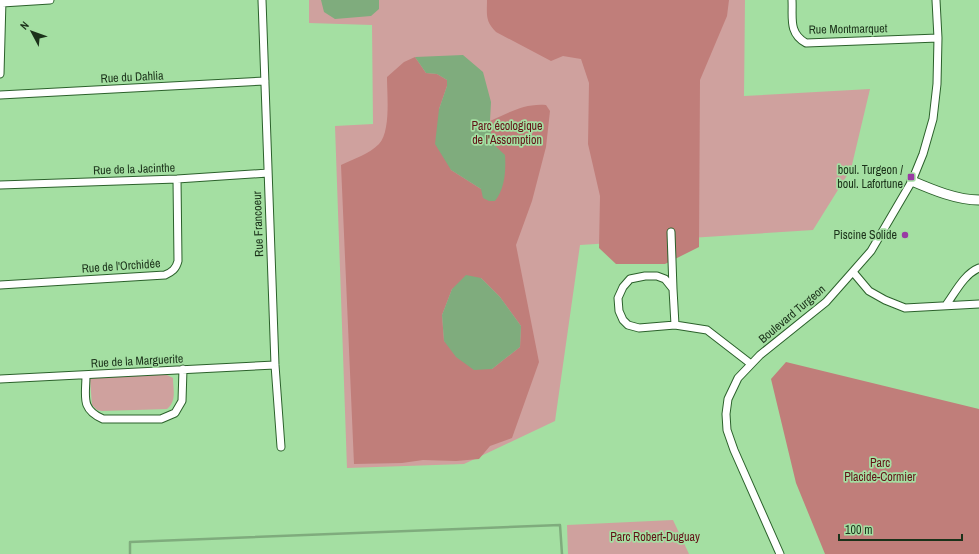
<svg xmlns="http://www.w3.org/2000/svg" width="979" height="554" font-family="'Archivo Narrow',sans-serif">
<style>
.green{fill:#cfa19e}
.forest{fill:#c07e7a;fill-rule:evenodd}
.water{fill:#7fac7d}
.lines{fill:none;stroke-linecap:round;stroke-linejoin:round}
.stream{stroke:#7fac7d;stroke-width:2.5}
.minor-casing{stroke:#2b612b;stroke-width:9}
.tertiary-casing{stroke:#2b612b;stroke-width:11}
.minor{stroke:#fff;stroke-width:7}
.tertiary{stroke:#fff;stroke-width:9}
.poi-dot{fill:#993ba4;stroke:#a4dfa2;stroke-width:1.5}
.labels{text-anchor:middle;stroke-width:3.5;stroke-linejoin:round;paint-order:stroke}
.street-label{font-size:12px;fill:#1b321a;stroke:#a4dfa2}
.park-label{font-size:12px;fill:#621116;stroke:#a4dfa2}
.poi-label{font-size:12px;fill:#1b321a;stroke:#a4dfa2;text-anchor:end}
</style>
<rect width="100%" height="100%" fill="#a4dfa2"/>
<path class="green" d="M309,0H745L744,96L870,89L851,169L813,230L580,245L555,421L464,464L347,468L335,126L373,124L372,25L309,23Z
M165,374L173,378C173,389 177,401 167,409L102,411L97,410L92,405L90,379L94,377Z
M673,520L689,554H568L567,525Z"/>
<path class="forest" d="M487,0H729L727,16L700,80L699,247L665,264H616L599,248L600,196L588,144L589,83L581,59L563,56L551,61L496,32C485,21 487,15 487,0Z
M415,57L426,73L437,74L447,80V86L439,109L451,170L481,189L504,155L492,143L490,121C508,113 525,103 546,105L550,111L546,147L532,201L516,245L539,362L512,438L490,446L479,459L456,461L423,460L402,463L354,464L341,165C354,159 369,154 379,144C391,131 387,94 387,77L404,62ZM481,278L500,297L521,326L520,347L492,369L444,341L442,315L452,289Z
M786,362L979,409V554H825L796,483L771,379Z"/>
<path class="water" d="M321,0H379V9L371,16L335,19L324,12Z
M463,55L483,72L491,102L490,121L492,143L505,155C506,170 505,189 495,201H489L483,198L481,189L451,170L435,144L439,109L447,86V80L437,74L426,73L415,57Z
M466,275L481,278L500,297L521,326L520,347L492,369L474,370L456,357L444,341L442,315L452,289Z"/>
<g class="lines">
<path class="stream" d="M130,554V542L560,525L562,554"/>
<g class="minor-casing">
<path id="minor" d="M262,0L275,365L281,447
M792,0C793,17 788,33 806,43L938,38
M2,3L50,0
M0,74L2,0
M0,95L265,81
M0,185L177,179L268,173
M671,232L673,289
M853,272L869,291L885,300L905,308L979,304
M0,285L165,275C172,272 176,269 178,261L177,179
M946,305C955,293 964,274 979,268
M675,325L673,289L665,279L657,276H645L630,279L623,287L618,298L619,311L623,320L628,325L639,328L675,325L707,330L751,364
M86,375C86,396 80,409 103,419H161L175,413L182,401L183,369
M0,379L275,365
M780,554L734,450L727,430L726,414L728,399L738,378L760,355L826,302L849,276L871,251L912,181L923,154L933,119L937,84L938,38L936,0"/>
</g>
<g class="tertiary-casing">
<path id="tertiary" d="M912,181C933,190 957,200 979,200"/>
</g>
<use href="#minor" class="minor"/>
<use href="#tertiary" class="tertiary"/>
</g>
<g class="poi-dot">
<rect x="907" y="173" width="8" height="8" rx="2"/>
<circle cx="905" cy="235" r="4"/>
</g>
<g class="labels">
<g class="street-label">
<text transform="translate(848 29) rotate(-1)" y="4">Rue Montmarquet</text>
<text transform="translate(132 77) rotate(-3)" y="4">Rue du Dahlia</text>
<text transform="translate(134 169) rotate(-2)" y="4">Rue de la Jacinthe</text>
<text transform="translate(258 224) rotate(-92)" y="4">Rue Francoeur</text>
<text transform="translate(121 266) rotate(-4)" y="4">Rue de l'Orchidée</text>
<text transform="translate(792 314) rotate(-40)" y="4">Boulevard Turgeon</text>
<text transform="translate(137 361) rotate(-3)" y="4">Rue de la Marguerite</text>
</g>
<g class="park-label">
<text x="507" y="130">Parc écologique<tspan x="507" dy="14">de l'Assomption</tspan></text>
<text x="880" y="467">Parc<tspan x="880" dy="14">Placide-Cormier</tspan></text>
<text x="655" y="541">Parc Robert-Duguay</text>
</g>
<g class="poi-label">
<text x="903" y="174">boul. Turgeon /<tspan x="903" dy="14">boul. Lafortune</tspan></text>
<text x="897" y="239">Piscine Solide</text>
</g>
</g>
<g transform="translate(32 32) rotate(311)" stroke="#a4dfa2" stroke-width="3" paint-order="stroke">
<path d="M0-3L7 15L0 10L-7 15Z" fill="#1b321a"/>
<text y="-6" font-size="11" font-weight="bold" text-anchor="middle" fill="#1b321a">N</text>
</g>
<path d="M839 534v6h123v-6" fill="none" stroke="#1b321a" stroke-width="2"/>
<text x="845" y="534" font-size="12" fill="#1b321a" stroke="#a4dfa2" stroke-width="3" paint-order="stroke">100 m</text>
</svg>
